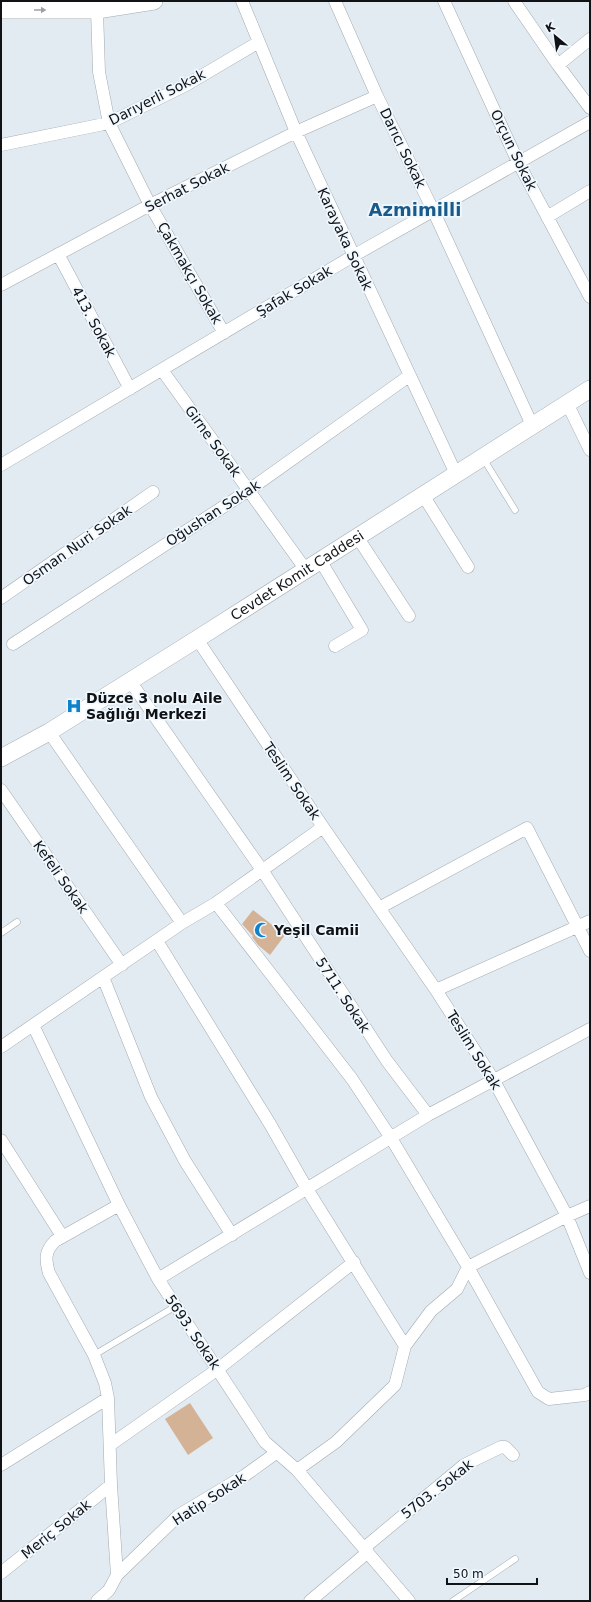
<svg xmlns="http://www.w3.org/2000/svg" width="591" height="1602" font-family="'DejaVu Sans',sans-serif">
<style>
.building{fill:#d4b296}
.lines{fill:none;stroke-linecap:round;stroke-linejoin:round}
.lane-casing{stroke:#a2aab1;stroke-width:7}
.street-casing{stroke:#a2aab1;stroke-width:13}
.secondary-casing{stroke:#a2aab1;stroke-width:18}
.lane{stroke:#fff;stroke-width:6}
.street{stroke:#fff;stroke-width:12}
.secondary{stroke:#fff;stroke-width:17}
.oneway{fill:#9fa0a1}
.labels{text-anchor:middle;stroke-width:3.5;stroke-linejoin:round;paint-order:stroke}
.street-label{font-size:14px;fill:#101215;stroke:#f0f8ff}
.poi-label{font-size:14px;font-weight:bold;fill:#101215;stroke:#f0f8ff;text-anchor:start}
.district-label{font-size:18px;font-weight:bold;fill:#1a5a8a;stroke:#f0f8ff}
</style>
<rect width="100%" height="100%" fill="#e2eaf2"/>
<path class="building" d="M253,910L285,935L270,955L258,945L252,937L253,936L242,924Z
M190,1403L213,1438L188,1455L165,1419Z"/>
<g class="lines">
<g class="lane-casing">
<path id="lane" d="M483,458L515,510
M1,933L17,922
M94,1355L176,1306
M453,1601L515,1559"/>
</g>
<g class="street-casing">
<path id="street" d="M242,1L296,132L456,474
M335,1L377,96L433,210L532,425
M444,1L518,162L590,297
M514,1L558,65L590,108
M97,10L99,72L109,123L150,205L224,333
M558,65L590,39
M1,145L109,123L186,85L259,42
M547,217L590,191
M58,254L130,389
M1,285L150,205L296,132L377,96
M162,370L306,570
M567,403L590,450
M1,465L353,256L590,122
M423,495L468,567
M358,538L409,616
M320,560L362,630L335,646
M1,598L153,492
M197,639L323,827L436,990L493,1079L567,1216L468,1267L538,1392L549,1399L585,1395L590,1392
M13,644L249,490L409,376
M130,681L262,870L387,1061L428,1115L590,1029
M49,732L182,923
M1,790L122,965
M216,903L352,1079L391,1138L468,1267L457,1289L431,1311L405,1346L395,1385L336,1442L297,1470
M379,908L527,828L590,951
M157,941L270,1124L307,1189L405,1346
M103,977L151,1097L185,1161L232,1235
M436,990L590,921
M33,1025L119,1205L158,1279L265,1442L297,1470L409,1601
M1,1047L182,923L216,903L323,827
M1,1140L62,1236
M590,1206L567,1216L590,1273
M158,1279L428,1115
M110,1445L218,1369L354,1262
M1,1465L108,1398
M364,1548L464,1465L501,1447H505L513,1455
M1,1573L111,1485
M117,1575L111,1485L108,1398L105,1383L94,1355L49,1273C45,1259 45,1251 55,1241L119,1205
M97,1601L109,1590L117,1575L179,1515L244,1476L276,1453
M310,1601L368,1552"/>
</g>
<g class="secondary-casing">
<g id="secondary">
<path d="M1,10H97L154,1"/>
<path id="s1" d="M1,758L49,732L197,639L590,389"/>
</g>
</g>
<use href="#lane" class="lane"/>
<use href="#street" class="street"/>
<use href="#secondary" class="secondary"/>
</g>
<defs><path id="oneway-solid" d="M-6-.8H1V-3.2L6.5 0L1 3.2V.8H-6Z"/></defs>
<use class="oneway" href="#oneway-solid" transform="translate(40 10)"/>
<defs>
<g id="hospital-bare" transform="scale(1.2)"><path d="M-5-5h3v3.5h4V-5h3V5h-3V1.5h-4V5h-3Z" fill="#0f82cb" stroke="#f0f8ff" stroke-width="2.5" paint-order="stroke"/></g>
<g id="mosque-bare" transform="scale(1.2)"><path d="M3.5-4.9A6 6 0 1 0 3.5 4.9A5 5 0 1 1 3.5-4.9Z" fill="#0f82cb" stroke="#f0f8ff" stroke-width="2.5" paint-order="stroke"/></g>
</defs>
<g fill-rule="evenodd">
<use href="#hospital-bare" x="74" y="706"/>
<use href="#mosque-bare" x="262" y="930"/>
</g>
<g class="labels">
<g class="street-label">
<text transform="translate(157 97) rotate(-27)" y="5">Darıyerli Sokak</text>
<text transform="translate(403 148) rotate(64)" y="5">Darıcı Sokak</text>
<text transform="translate(514 150) rotate(64)" y="5">Orçun Sokak</text>
<text transform="translate(187 187) rotate(-27)" y="5">Serhat Sokak</text>
<text transform="translate(345 239) rotate(65)" y="5">Karayaka Sokak</text>
<text transform="translate(190 273) rotate(60)" y="5">Çakmakçı Sokak</text>
<text transform="translate(294 291) rotate(-31)" y="5">Şafak Sokak</text>
<text transform="translate(94 322) rotate(62)" y="5">413. Sokak</text>
<text transform="translate(213 441) rotate(54)" y="5">Girne Sokak</text>
<text transform="translate(213 513) rotate(-33)" y="5">Oğushan Sokak</text>
<text transform="translate(77 545) rotate(-35)" y="5">Osman Nuri Sokak</text>
<text dy="5" stroke="none"><textPath href="#s1" startOffset="348">Cevdet Komit Caddesi</textPath></text>
<text transform="translate(292 781) rotate(56)" y="5">Teslim Sokak</text>
<text transform="translate(61 877) rotate(55)" y="5">Kefeli Sokak</text>
<text transform="translate(343 995) rotate(57)" y="5">5711. Sokak</text>
<text transform="translate(474 1050) rotate(58)" y="5">Teslim Sokak</text>
<text transform="translate(193 1332) rotate(56)" y="5">5693. Sokak</text>
<text transform="translate(437 1489) rotate(-38)" y="5">5703. Sokak</text>
<text transform="translate(209 1499) rotate(-33)" y="5">Hatip Sokak</text>
<text transform="translate(56 1529) rotate(-39)" y="5">Meriç Sokak</text>
</g>
<g class="poi-label">
<text x="86" y="703">Düzce 3 nolu Aile<tspan x="86" dy="16">Sağlığı Merkezi</tspan></text>
<text x="274" y="935">Yeşil Camii</text>
</g>
<g class="district-label">
<text x="415" y="216">Azmimilli</text>
</g>
</g>
<rect width="591" height="1602" fill="none" stroke="#101215" stroke-width="4"/>
<g transform="translate(555 36) rotate(331)" stroke="#f0f8ff" stroke-width="3" paint-order="stroke">
<path d="M0-3L7 15L0 10L-7 15Z" fill="#101215"/>
<text y="-6" font-size="11" font-weight="bold" text-anchor="middle" fill="#101215">K</text>
</g>
<path d="M447 1578v6h90v-6" fill="none" stroke="#101215" stroke-width="2"/>
<text x="453" y="1578" font-size="12" fill="#101215" stroke="#f0f8ff" stroke-width="3" paint-order="stroke">50 m</text>
</svg>
